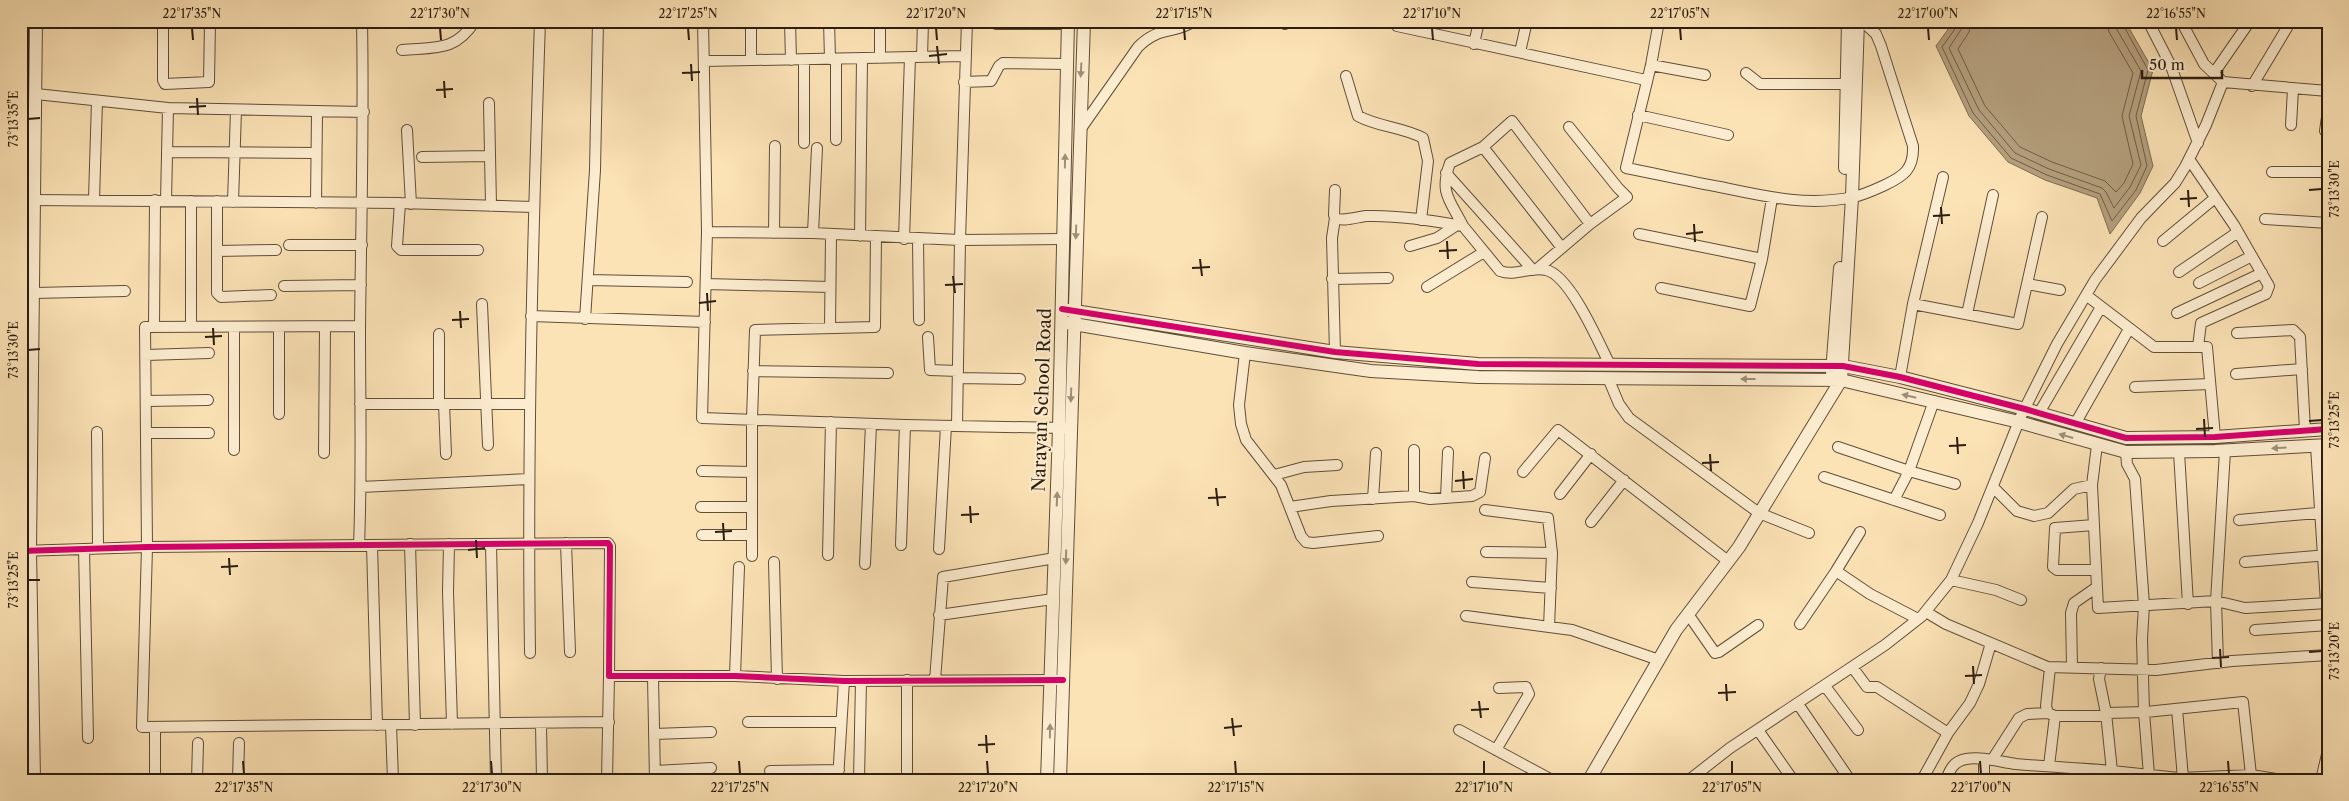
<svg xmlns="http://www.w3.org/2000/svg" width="2349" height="801" font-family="'Libre Caslon Text',serif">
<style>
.water{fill:#b5a07e;stroke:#7e6c52}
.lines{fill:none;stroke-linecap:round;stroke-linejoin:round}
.shore{stroke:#705e47;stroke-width:1}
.minor-casing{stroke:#5f4e3a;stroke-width:12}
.tertiary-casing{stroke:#5f4e3a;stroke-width:14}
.minor{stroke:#fdedd0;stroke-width:10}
.tertiary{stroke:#fdedd0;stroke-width:12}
.cycleway-casing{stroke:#fdedd0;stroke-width:9}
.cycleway{stroke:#d6006c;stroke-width:6}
.oneway{fill:#9e8f7a}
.ticks{fill:none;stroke:#2b1d10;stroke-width:2}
.labels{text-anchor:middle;stroke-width:4;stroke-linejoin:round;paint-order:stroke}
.street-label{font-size:18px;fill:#2b1d10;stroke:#fdedd0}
.neatline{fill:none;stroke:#2b1d10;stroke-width:2}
.ticks-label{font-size:12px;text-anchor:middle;fill:#2b1d10}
</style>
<rect width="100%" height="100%" fill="#fce3b6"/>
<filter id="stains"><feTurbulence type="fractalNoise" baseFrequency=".004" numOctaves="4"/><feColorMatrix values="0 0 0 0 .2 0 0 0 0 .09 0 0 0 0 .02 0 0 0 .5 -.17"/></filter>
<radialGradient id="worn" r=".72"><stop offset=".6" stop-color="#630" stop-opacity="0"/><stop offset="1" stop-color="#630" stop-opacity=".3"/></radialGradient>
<path class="water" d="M1954,21H2125L2153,70L2141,116L2153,166L2140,193L2110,234L2097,198L2045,180L2008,162L1969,116L1936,46Z"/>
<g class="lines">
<path class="shore" d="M1958,21L1957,26L1942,47L1973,113L2011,158L2047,175L2100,194L2112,221L2136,190L2147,166L2136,116L2148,70L2121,21
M1964,21L1962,28L1949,48L1979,110L2015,153L2049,169L2102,188L2106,192L2114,208L2130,187L2141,165L2129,116L2141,71L2116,28L2115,21
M1971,21L1969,32L1958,49L1985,106L2020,147L2052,162L2105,181L2116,192L2124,183L2133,164L2122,116L2133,73L2109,32L2107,21"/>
<g class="minor-casing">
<path id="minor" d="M163,21V80L165,84L209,82L210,21
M703,21L707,232L702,418L905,425L1064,428
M751,21V60
M790,21L791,60
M829,21L830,59
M1283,21L1285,24
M1645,21L1658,24
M1659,21L1651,65L1626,168C1657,174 1688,181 1720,187C1763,196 1808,207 1853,197C1864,195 1874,190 1885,185C1904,176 1914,169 1913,146L1881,46L1876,34L1862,21
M2148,21L2171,66L2198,143
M2181,21L2204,64L2223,82L2328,91
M996,24H1068
M1397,26L1646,80
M1474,44L1479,21
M402,50C436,47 455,52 475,21
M1520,52L1527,21
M922,57L923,21
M880,58V21
M704,61L965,56
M1651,65L1705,75
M1746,73L1760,84H1854
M2214,73L2250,21
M1346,76L1358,116C1378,127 1403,127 1423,138L1428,161L1421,220
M964,82L991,81L999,66L1003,63L1067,64
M2252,86L2291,21
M36,94L168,108L364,112
M489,103L491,206
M1638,115L1728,135
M2291,125L2293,89
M407,130L411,204
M1080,130L1138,47C1160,25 1174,35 1194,21
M2325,131L2328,110
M836,140V59
M804,143V60
M1483,147L1512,121L1590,224
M167,152L316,153
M422,157L490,156
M2189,159L2234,225L2269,286L2266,294L2201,323L2198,347
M2272,172H2328
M1446,173L1533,270
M1335,190L1334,215L1335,218C1343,222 1357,217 1366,216C1398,215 1431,220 1463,226L1500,271C1516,277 1530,266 1546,270C1570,275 1599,343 1610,365
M94,199L97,101
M28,200L400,203L534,207
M166,201L168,108
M217,201V293L221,297L271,295
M233,202L236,110
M316,203L317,112
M400,203L397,246L401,250H478
M2265,219L2328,223
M1463,226C1450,200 1439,193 1450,163L1483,147L1562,248
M707,232L813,233L960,240L1064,239
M774,233L775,146
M813,233L817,148
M1639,234L1762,259
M860,236L862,58
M904,239L910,57
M918,239L919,320
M2163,241L2215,198
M289,245H362
M1410,246L1437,238L1457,225
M217,251L276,250
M1537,269L1590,224L1627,197L1618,188L1569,127
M2179,272L2238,232
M1332,279L1388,278
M588,280L687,282
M2199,283L2252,256
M706,284L830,287
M2027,284L2060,290
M284,286L361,285
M1427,287L1484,252
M1661,288L1750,306L1762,259L1772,198
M33,293L125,291
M2086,295L2154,347H2207L2215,437
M482,304L488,445
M1913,304L2018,324L2042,217
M2177,313L2262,273
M1967,314L1993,195
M531,316L705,322
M585,319L595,170L598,21
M360,326L145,327L147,547L142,727L609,722
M154,327L155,200
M191,327V201
M234,327V450
M830,328L831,235
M2237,333L2293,330L2300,337L2305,430
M439,334V404
M928,337L930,370L958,371
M1335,352L1332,238L1335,218
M1245,353L1239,405L1241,424L1246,440L1281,485L1301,536L1306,542L1313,543L1378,536
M146,355L209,353
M753,371L888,373
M2236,374L2302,369
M1900,377L1913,304L1943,177
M958,378L1020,379
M1608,378L1619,404L1629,418L1759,513L1809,533
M2135,387L2210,384
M146,401L208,400
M1934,401L1909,471L1955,484
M360,404H530
M444,404L446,454
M2039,413L2101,307
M279,414V327
M2075,424L2129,329
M957,426L960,240L967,21
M97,432L98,548
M146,433H209
M2097,445L2092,485L2098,608L2216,601L2245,608L2328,603
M2316,446L2326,603
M1838,447L1909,471L1894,500
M1414,450V496
M2126,452L2127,464L2135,479L2144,605L2142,639L2144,712L2149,775
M2179,452L2188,604
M324,453L325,327
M702,471L752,472
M1523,472L1558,430L1728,561
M1274,475L1304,467L1337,465
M1824,477L1940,515
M361,487L529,479
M1993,487L2017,511L2034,516L2048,513L2074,489L2092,485
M1560,494L1591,454
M1446,498L1448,452
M1373,499L1376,453
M701,507H752
M1290,507L1331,501L1414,496L1430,499L1472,496L1480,492L1485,458
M1485,510L1548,518L1552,553L1549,627
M2239,520L2328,512
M1591,522L1624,480
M2094,525L2055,528L2053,567L2057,570H2096
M702,535H752
M566,543L570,652
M410,544L415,725
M449,544L448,592L452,724
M491,544L496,780
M359,545C362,473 360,401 360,329C361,226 364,124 362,21
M372,545L377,725
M901,545L905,425
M84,549L88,738
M939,549L946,426
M21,551L147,547L608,543L610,546L609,676H735L844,681L1058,680
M1486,552L1552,553
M828,555L831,422
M752,556V419L755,330L875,327L876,237
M774,562L777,679
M2245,562L2328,555
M865,564L871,424
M1836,571L1870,594L1918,619
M1951,580L1996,590L2021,600
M1472,582L1551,588
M1926,612L1946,624L2050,668L2046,706L2048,713L2055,716H2106
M1688,614L1715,653L1719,652L1758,625
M939,615L1053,599
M1466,616L1572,630L1659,660
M1800,624L1836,571L1860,532
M2255,630L2328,625
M530,653C527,442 533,232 540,21
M2218,663L2216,601L2225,451
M2048,667L2156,670L2232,661L2328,655
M2072,667L2071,613L2074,603L2097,587
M1853,668L1867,687H1877L1948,733
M2101,668L2099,679L2106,713L2112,771L2179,778L2251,775L2282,780
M735,676L739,567
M653,677L655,780
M907,680V780
M935,680L943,577L1055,558
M1825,686L1858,730
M1798,704L1850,780
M2177,709L2183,778
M2106,713L2146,712L2243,702L2251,775
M748,722H841
M541,724L542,780
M391,725L393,780
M155,728V780
M1459,730L1552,780
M1758,730L1793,780
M654,734L711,732
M1496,750L1529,694L1526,687L1499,688
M1992,760L2019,718L2027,714L2048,713
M2049,766L2055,716
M655,771L711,768
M770,771L839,770
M197,780L198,743
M238,780L239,743
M607,780L609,676
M838,780L844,681
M859,780L861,681
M1689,780L1730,748L1885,645L1922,616L1951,580L1978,523L2021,416L2057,344L2095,280L2141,218L2175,183L2185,167L2206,125L2223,82
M1922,780L1948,733L1970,703L1979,684L1991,643
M1946,780C1950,769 1954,761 1966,759C1983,756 2000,762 2016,764C2048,767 2080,768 2112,771
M1984,780V759
M2321,780L2328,750"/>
</g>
<g class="tertiary-casing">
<path id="tertiary" d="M21,71L22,21
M21,131V236
M1845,168L1848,21
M1062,309L1335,352L1478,364L1843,366L1900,377L2025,409L2126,438L2215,437L2328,429
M1062,322L1245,353L1371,371L1478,377L1841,380L2019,422L2126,452L2215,451L2328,445
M1832,372L1840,268
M34,780L30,550L36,21
M1047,780L1059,428L1068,21
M1060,780L1084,21
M1589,780L1676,630L1739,547L1841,380L1852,197L1858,21"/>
</g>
<use href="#minor" class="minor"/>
<use href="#tertiary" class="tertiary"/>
<g class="cycleway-casing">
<path id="cycleway" d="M1062,309L1335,352L1478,364L1843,366L1900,377L2025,409L2126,438L2215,437L2328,429
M21,551L147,547L608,543L610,546L609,676H735L844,681L1063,680"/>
</g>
<use href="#cycleway" class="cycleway"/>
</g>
<defs><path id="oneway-solid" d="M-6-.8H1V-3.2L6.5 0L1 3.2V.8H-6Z" transform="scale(1.25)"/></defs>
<g class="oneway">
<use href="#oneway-solid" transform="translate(1081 70) rotate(93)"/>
<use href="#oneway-solid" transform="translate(1065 161) rotate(-89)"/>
<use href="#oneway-solid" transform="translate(1076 232) rotate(92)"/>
<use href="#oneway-solid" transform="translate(1748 379) rotate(-180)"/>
<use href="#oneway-solid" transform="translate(1071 395) rotate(92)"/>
<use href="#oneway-solid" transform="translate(1909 396) rotate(-167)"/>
<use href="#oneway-solid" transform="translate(2066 436) rotate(-164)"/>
<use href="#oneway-solid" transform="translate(2279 448) rotate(177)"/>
<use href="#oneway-solid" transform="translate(1057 499) rotate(-88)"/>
<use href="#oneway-solid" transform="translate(1066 557) rotate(92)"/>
<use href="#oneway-solid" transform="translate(1050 731) rotate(-89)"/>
</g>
<path class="ticks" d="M192,28L193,40M440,28L441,40M688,28L689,40M936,28L937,40M1184,28L1185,40M1432,28L1433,40M1680,28L1681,40M1928,28L1929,40M2176,28L2177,40M937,46L939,64M929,56L947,54M691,64L692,81M682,73L700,72M444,81L445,98M436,90L453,89M197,98L198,115M189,107L206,106M28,119L40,118M2188,190L2189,207M2309,190L2322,189M2180,199L2197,198M1941,207L1942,224M1933,216L1950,215M1694,224L1695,242M1686,234L1703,232M1447,241L1448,259M1439,251L1457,250M1200,259L1202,276M1192,268L1210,267M953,276L955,293M945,285L963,284M707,293L708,311M699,303L716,301M460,311L461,328M452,320L469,319M213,328L214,345M205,337L222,336M28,350L40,349M2204,419L2205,437M2309,421L2322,420M2196,429L2213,428M1957,437L1958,454M1949,446L1966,445M1710,454L1711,471M1702,463L1719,462M1463,471L1464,489M1455,481L1473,479M1216,488L1218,506M1208,498L1226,497M970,506L971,523M961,515L979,514M723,523L724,540M715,532L732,531M476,540L477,558M468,550L485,548M229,558L230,575M221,567L238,566M28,580H40M2220,649L2221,667M2309,652L2322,651M2212,658L2229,657M1973,666L1974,684M1965,676L1982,675M1726,684L1727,701M1718,693L1736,692M1479,701L1481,718M1471,710L1489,709M1232,718L1234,736M1224,728L1242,726M986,735L987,753M978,745L995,744M243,761L244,774M491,761L492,774M739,761L740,774M987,761L988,774M1235,761L1236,774M1484,761V774M1732,761V774M1980,761L1981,774M2228,761L2229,774"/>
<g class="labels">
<g class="street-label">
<text transform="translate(1042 400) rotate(-88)" y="6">Narayan School Road</text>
</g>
</g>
<rect width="2349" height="801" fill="none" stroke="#fce3b6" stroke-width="55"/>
<path d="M2142 70v8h80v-8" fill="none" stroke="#2b1d10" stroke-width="2.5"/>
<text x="2149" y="70" font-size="15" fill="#2b1d10" stroke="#fdedd0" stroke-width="4" paint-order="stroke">50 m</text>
<rect x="28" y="28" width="2294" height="746" class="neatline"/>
<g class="ticks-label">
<text x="192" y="18">22°17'35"N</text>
<text x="440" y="18">22°17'30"N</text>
<text x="688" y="18">22°17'25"N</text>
<text x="936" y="18">22°17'20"N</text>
<text x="1184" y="18">22°17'15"N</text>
<text x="1432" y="18">22°17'10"N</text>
<text x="1680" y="18">22°17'05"N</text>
<text x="1928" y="18">22°17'00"N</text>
<text x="2176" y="18">22°16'55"N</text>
<text transform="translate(14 119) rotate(-90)" y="4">73°13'35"E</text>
<text transform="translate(2335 189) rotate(-90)" y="4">73°13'30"E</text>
<text transform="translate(14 350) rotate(-90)" y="4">73°13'30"E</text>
<text transform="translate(2335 420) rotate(-90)" y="4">73°13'25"E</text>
<text transform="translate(14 580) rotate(-90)" y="4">73°13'25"E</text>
<text transform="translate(2335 651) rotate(-90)" y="4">73°13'20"E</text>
<text x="244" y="792">22°17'35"N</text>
<text x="492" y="792">22°17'30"N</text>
<text x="740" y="792">22°17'25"N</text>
<text x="988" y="792">22°17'20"N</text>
<text x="1236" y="792">22°17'15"N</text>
<text x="1484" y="792">22°17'10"N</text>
<text x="1732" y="792">22°17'05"N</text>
<text x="1981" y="792">22°17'00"N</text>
<text x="2229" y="792">22°16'55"N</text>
</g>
<rect width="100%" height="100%" filter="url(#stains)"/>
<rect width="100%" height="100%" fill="url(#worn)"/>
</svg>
